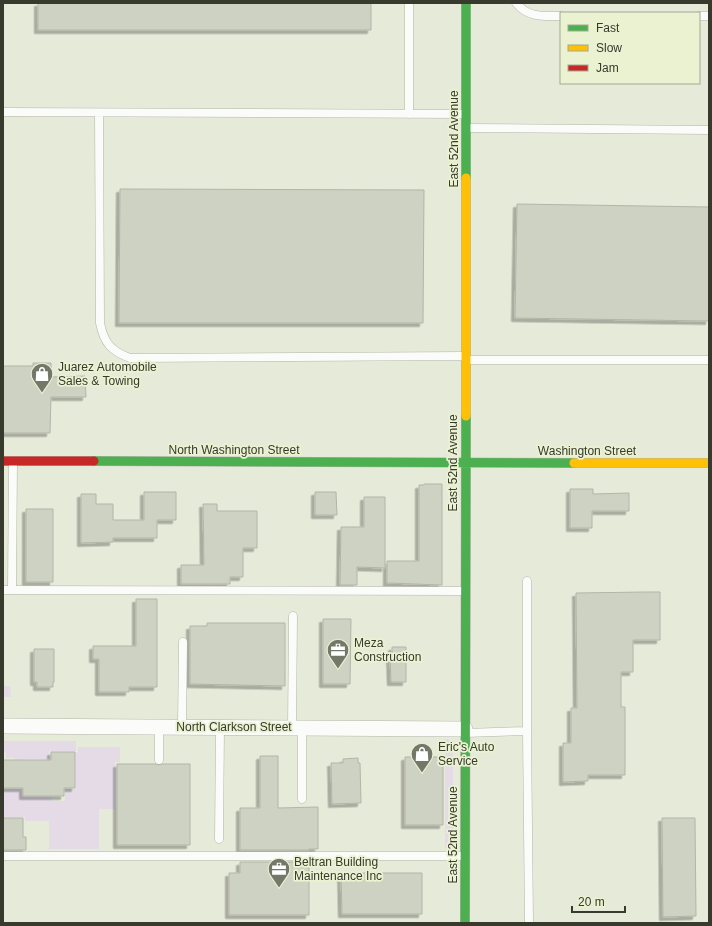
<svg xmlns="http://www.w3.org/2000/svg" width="712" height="926" font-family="Helvetica,sans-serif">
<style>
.green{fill:#e4dbe7}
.building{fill:#ced2c3;stroke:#b2b5a8;filter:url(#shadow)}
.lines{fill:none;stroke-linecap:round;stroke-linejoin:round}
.lane-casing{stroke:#b2b6a8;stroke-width:9}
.street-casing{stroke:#b2b6a8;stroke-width:16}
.fast-casing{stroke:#b2b6a8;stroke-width:10}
.slow-casing{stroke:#b2b6a8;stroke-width:10}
.jam-casing{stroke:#b2b6a8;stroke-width:10}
.lane{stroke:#fbfcf9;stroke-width:8}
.street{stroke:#fbfcf9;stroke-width:15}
.fast{stroke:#4caf50;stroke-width:9}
.slow{stroke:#ffc107;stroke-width:9}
.jam{stroke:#c62828;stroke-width:9}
.labels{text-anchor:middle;stroke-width:3.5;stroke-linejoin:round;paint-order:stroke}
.street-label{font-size:12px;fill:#373a2d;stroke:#eaf2d1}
.poi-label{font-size:12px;fill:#373a2d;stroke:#eaf2d1;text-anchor:start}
</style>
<defs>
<filter id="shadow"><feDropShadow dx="-3.5" dy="3.5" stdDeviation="0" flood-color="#0004"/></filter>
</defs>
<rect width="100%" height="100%" fill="#e6ead9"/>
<path class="green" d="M3,686H10L11,697H3Z
M445,739H448L453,745V848H445Z
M3,741H76V751H49V759H22L21,788H15V758H6V752L3,751Z
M78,747H120V762H115V809H99V849H49V821H25V817H3V789H22V796H46V794H51L52,801H65V789H76V753L78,752Z"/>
<path class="building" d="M38,3H371V30H38Z
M120,189L424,190L423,323H119Z
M517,204L709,207V321L515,318Z
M33,363H51V377L85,376L86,397H51L50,433H3V366H33Z
M424,484H442V585L387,583V561H419V485H424Z
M570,489H593V494L629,493V511H592V528H570Z
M144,492H176V520H157V538H113V542L81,543V494H96V504H113V520H144Z
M315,492H336L337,515H315Z
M364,497H385V568L357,567V585H340L341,527H364Z
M203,504H217V511H257V548H243V577H230V584H181V565H204Z
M26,509H53V582H26Z
M645,592H660V640H633V672H621V707H625V775H588V781L563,782V743H571V708H577L576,593Z
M136,599H157V687H129V692H99V659H93V646H136Z
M323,619H351L350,684H323Z
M207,623H285V686L190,684V626H207Z
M392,647H406V682H391L390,657H392Z
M34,649H54V682H53V687H37V682H34Z
M51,752H75V788H64V796H23V788H3V760H51Z
M260,756H278V808L318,807V849H309V850H240V808H260Z
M405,757H443V825H405Z
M358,758V763H360L361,803L332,804L331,763H343V759Z
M117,764H156L159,765L162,764H190V845H117Z
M3,818H23V837H26V850H3Z
M662,818H695L696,916L663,917Z
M240,862H309V915H229V873H240Z
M341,873H422V914H342Z"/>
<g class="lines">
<g class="lane-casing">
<path id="lane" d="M409,3V114
M516,3C528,18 544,16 561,16
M699,16H709
M3,112L464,114
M99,113L100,323C104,343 111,351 130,358L465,356
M467,128L709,130
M466,360H709
M3,590L465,591
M12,590L13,462
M159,727V760
M182,727L183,642
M292,728L293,616
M302,728V799
M527,731L529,923
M465,733L527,731V581
M219,839L220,727
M3,856H464"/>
</g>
<g class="street-casing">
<path id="street" d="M3,726L465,729"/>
</g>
<g class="fast-casing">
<path id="fast" d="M466,178V3
M94,461L574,463
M465,923L466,416"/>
</g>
<g class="slow-casing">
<path id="slow" d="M466,416V178
M574,463H709"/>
</g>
<g class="jam-casing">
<path id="jam" d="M3,461H94"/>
</g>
<use href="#lane" class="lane"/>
<use href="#street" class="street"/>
<use href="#fast" class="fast"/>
<use href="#slow" class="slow"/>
<use href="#jam" class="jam"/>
</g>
<defs>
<g id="shop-pin" transform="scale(1.15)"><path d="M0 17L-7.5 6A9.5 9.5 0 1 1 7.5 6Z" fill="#747869" stroke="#eaf2d1"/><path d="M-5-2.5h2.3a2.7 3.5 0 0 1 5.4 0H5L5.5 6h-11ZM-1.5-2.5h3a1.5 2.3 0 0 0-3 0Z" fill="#fff"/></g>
<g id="office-pin" transform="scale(1.15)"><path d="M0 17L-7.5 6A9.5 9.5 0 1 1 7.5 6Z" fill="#747869" stroke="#eaf2d1"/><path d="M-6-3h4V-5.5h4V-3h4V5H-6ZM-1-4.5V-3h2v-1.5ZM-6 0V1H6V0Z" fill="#fff"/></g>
</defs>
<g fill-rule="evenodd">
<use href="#shop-pin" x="42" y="374"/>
<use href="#office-pin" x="338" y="650"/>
<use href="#shop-pin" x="422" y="754"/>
<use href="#office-pin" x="279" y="869"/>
</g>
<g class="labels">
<g class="street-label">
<text transform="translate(454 139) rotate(-90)" y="4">East 52nd Avenue</text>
<text x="234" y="454">North Washington Street</text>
<text x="587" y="455">Washington Street</text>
<text transform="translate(453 463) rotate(-90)" y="4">East 52nd Avenue</text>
<text x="234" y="731">North Clarkson Street</text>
<text transform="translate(453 835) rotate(-90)" y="4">East 52nd Avenue</text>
</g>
<g class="poi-label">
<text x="58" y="371">Juarez Automobile<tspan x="58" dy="14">Sales &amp; Towing</tspan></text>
<text x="354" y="647">Meza<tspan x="354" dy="14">Construction</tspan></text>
<text x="438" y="751">Eric's Auto<tspan x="438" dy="14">Service</tspan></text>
<text x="294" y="866">Beltran Building<tspan x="294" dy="14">Maintenance Inc</tspan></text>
</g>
</g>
<rect width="712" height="926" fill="none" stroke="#373a2d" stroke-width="8"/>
<rect x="560" y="12" width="140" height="72" fill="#eaf2d1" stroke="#a2a88f"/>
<rect x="568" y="25" width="20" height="6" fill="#4caf50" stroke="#a2a88f"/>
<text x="596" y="32" font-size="12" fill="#373a2d">Fast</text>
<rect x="568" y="45" width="20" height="6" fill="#ffc107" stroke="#a2a88f"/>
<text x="596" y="52" font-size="12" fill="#373a2d">Slow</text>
<rect x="568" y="65" width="20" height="6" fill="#c62828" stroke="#a2a88f"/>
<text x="596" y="72" font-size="12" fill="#373a2d">Jam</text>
<path d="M572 906v6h53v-6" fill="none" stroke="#373a2d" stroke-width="2"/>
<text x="578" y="906" font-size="12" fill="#373a2d" stroke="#eaf2d1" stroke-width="3" paint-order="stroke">20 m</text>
</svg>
